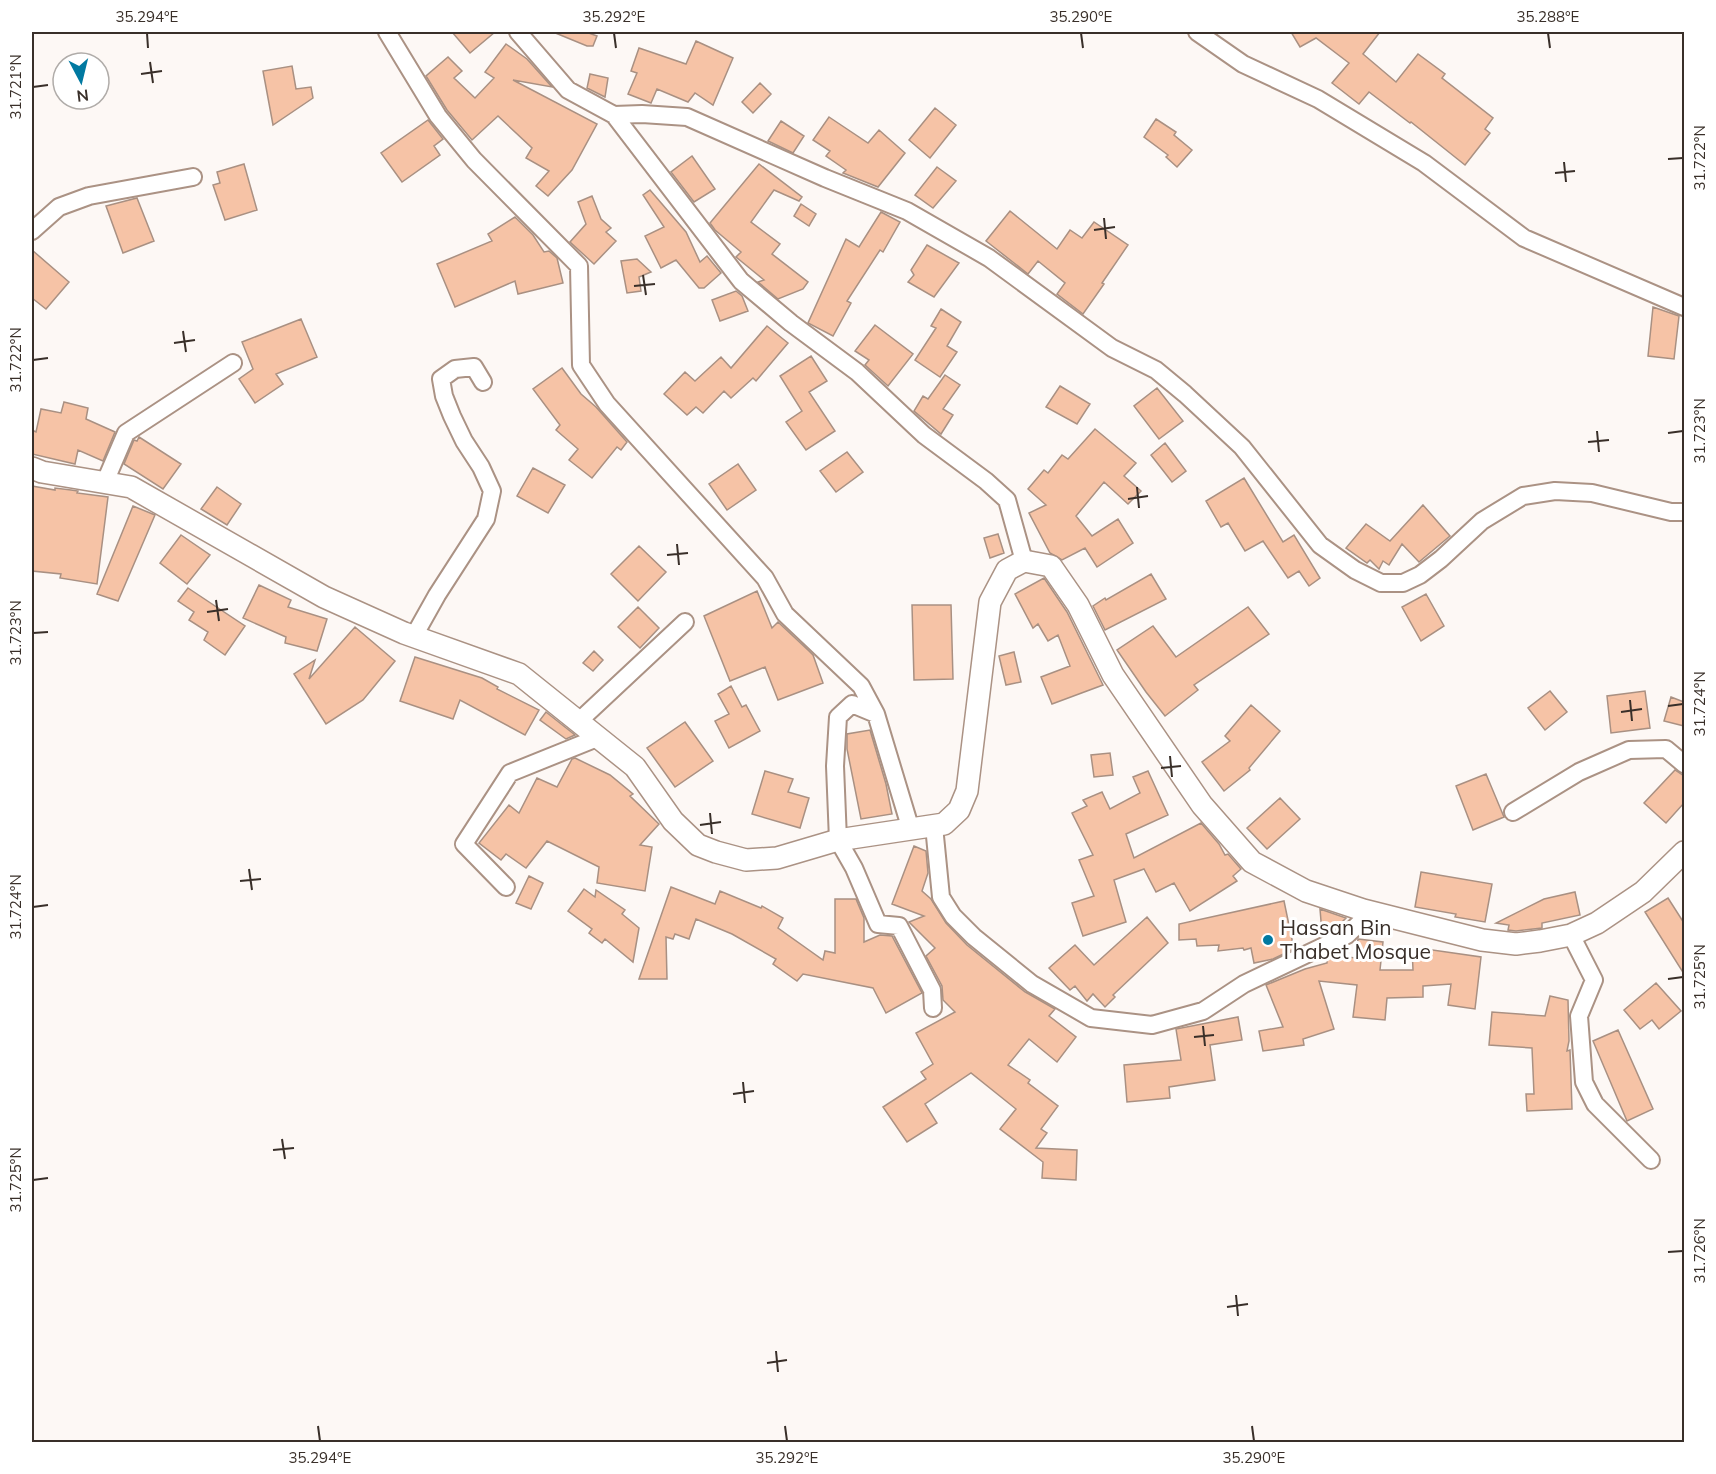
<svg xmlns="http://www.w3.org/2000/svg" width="1716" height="1474" font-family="Mulish,sans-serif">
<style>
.building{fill:#f6c3a6;stroke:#a99082;stroke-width:1.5}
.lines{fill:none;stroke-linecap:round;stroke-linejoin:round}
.minor-casing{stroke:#ab9284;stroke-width:20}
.tertiary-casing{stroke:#ab9284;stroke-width:24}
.minor{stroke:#fff;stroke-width:16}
.tertiary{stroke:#fff;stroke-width:21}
.ticks{fill:none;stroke:#392f29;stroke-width:2}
.poi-dot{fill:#0179a1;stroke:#fff;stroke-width:2}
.labels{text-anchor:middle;stroke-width:6;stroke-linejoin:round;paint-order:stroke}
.poi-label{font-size:21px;fill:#392f29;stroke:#fff;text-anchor:start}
.neatline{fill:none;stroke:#392f29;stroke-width:2}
.ticks-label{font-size:15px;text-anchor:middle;fill:#392f29}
</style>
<rect width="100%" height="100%" fill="#fdf8f5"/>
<path class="building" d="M452,32H495L470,53Z
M553,32H586L597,36L593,46H587Z
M1291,32H1380L1363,54L1396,82L1418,54L1445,74L1442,78L1493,118L1485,129L1490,133L1465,165L1411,122L1410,123L1369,92L1359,104L1332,83L1349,63L1316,38L1300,47Z
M696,41L733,58L713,105L695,93L688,102L657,89L651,103L628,94L637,73L631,71L639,48L686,64Z
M506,44L527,59L552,87L513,80L597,124L572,170L548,196L536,186L549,171L526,158L532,148L498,116L472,140L447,110L426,76L448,57L462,71L454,78L475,98L494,78L485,72Z
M292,66L296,89L311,87L313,98L273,125L263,71Z
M590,74L608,78L605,97L587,88Z
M760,83L771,94L753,113L742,102Z
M935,108L956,125L930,158L909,140Z
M829,117L868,143L879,130L905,153L878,187L843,173L846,170L826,156L830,151L813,140Z
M1156,119L1176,132L1174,135L1192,150L1177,167L1166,157L1168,155L1144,137Z
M428,120L443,139L434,146L440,155L402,182L381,153Z
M781,121L804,136L793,153L768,141Z
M692,156L715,189L694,202L671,172Z
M244,164L257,210L225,220L213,185L220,183L217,172Z
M759,164L802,197L799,201L774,190L751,222L780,244L772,254L808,282L803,289L778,299L758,282L764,280L736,257L741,252L715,230L710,223Z
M937,167L956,181L933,208L915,195Z
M650,190L686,232L700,262L707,256L721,273L704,288H699L676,260L661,268L645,236L664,227L643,195Z
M592,196L601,219L611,228L606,232L616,241L594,264L570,242L586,224L578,202Z
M137,198L154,241L123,253L106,206Z
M801,204L816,214L809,226L794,216Z
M1010,211L1057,249L1070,230L1082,238L1094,222L1128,245L1102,283L1104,284L1083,314L1057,294L1065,283L1038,261L1028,274L986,241Z
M881,212L900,222L883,252L880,250L847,301L851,303L833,336L808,323L846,239L859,247Z
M515,217L533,235L544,252L549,251L557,258L563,283L518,294L515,281L455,307L437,264L492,241L488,234Z
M927,245L959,263L934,297L908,282L914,275L911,270Z
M32,250L69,282L46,309L32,298Z
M637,259L651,272L639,277L641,291L627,293L621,261Z
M736,291L742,296L748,311L720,321L712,300Z
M1653,307L1679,316L1674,359L1648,356Z
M941,309L961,322L947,346L957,352L940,377L915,360L936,328L931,326Z
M301,319L317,357L276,374L283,384L255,403L239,379L253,369L242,342Z
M875,325L913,354L888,386L865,365L869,360L855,351Z
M767,326L788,343L756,381L753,378L731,398L724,391L703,413L696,407L687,415L664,394L685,372L695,381L721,357L731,368Z
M811,356L827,381L809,392L835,431L806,450L786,422L802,411L780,376Z
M562,368L581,394L596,407L627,442L621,450L617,447L592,478L569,460L578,449L556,430L560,425L533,389Z
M945,375L960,385L943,409L953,415L941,434L914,411L923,396L928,399Z
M1060,386L1090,404L1077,424L1046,407Z
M1157,388L1183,421L1159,439L1134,406Z
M64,402L88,408L86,419L115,432L103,461L78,450L75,464L32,454V430L36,432L41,409L61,413Z
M1095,429L1136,463L1124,476L1141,491L1128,504L1104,482L1076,516L1092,536L1118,519L1133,543L1097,567L1085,548L1062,560L1050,553L1029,513L1046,505L1028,489L1044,470L1048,473L1062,455L1068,459Z
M139,437L181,464L163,489L124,464L134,440L137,441Z
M1165,443L1186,471L1172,482L1151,455Z
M847,452L863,472L836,492L820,471Z
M738,464L756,490L727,510L709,484Z
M533,468L565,485L548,513L517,496Z
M1244,478L1283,542L1294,535L1320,578L1309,586L1299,571L1288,578L1263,541L1245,551L1228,523L1221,527L1206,501Z
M32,486L55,490V488L71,490L78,491L77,493L108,497L97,584L60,578L61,574L32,571Z
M217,487L241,504L227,525L201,509Z
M1423,505L1450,536L1419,562L1402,544L1389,565L1383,561L1379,569L1370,560L1367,563L1346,548L1366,524L1390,541Z
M133,506L155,515L118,601L97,594Z
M998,534L1004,553L990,558L984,538Z
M181,535L210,555L187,584L160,563Z
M639,546L666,572L638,601L611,574Z
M1151,574L1166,599L1105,630L1093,606L1105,598L1106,600Z
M1044,578L1067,612L1103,685L1052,704L1041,677L1070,666L1058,635L1048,641L1038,624L1033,628L1015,594Z
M259,585L291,600L288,607L327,619L317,651L285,643L286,637L243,618Z
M188,588L245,626L225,655L204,640L208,632L189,620L194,612L178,601Z
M757,591L772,628L778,622L809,651L813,655L823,683L778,700L765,667L730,681L704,616Z
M1426,594L1444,626L1421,641L1402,607Z
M912,605H951L953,679L914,680Z
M638,607L659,628L640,648L618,627Z
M1248,607L1269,634L1194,685L1198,690L1165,716L1146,692L1117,650L1153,626L1176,657Z
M355,627L395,661L363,700L326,724L294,674L315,660L309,679Z
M594,651L603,660L593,671L583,663Z
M1014,652L1021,682L1006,685L999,656Z
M415,657L482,678L498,687L497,689L539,710L525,735L460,700L453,719L400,701Z
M731,686L742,707L746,705L760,731L729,748L715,721L729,714L718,694Z
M1550,691L1567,712L1545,730L1528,708Z
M1645,691L1650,728L1611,733L1607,696Z
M1671,697L1684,702V726L1664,721Z
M1251,705L1280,731L1249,768L1250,770L1224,791L1202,762L1230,741L1225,736Z
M546,712L575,735L566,739L540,720Z
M685,722L713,761L675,787L647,748Z
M870,730L886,784L892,814L861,819L847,749V734Z
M1110,753L1113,775L1094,777L1091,755Z
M575,758L610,775L633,794L630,796L659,824L640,845L652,847L645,891L597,883L599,867L547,841L526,868L506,854L501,860L479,843L509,805L519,813L537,778L557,787L572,759Z
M1675,770L1684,776V803L1666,823L1644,803Z
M765,771L793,779L788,792L809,798L800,828L752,814Z
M1148,771L1168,815L1126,834L1134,858L1201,823L1219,844L1225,855L1228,854L1241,869L1233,876L1237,881L1190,911L1174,883L1156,892L1144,869L1114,880L1126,922L1083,936L1072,903L1094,896L1079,860L1093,855L1072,813L1087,806L1083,800L1102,792L1110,809L1140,793L1133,777Z
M1486,774L1504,817L1473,830L1456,786Z
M1280,798L1300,819L1267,849L1247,828Z
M914,846L926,851L928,873L922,891L931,899L946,923L967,945L1025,992L1055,1009L1049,1016L1076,1037L1057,1062L1029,1039L1008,1065L1030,1080L1028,1083L1058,1106L1041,1129L1047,1133L1036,1148L1077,1150L1076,1180L1042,1178L1043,1162L1000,1129L1016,1109L971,1073L925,1104L937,1123L907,1142L883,1107L926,1079L921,1072L933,1064L916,1033L955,1012L943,1000L942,986L926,956L935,948L909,922L924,916L892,904Z
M1421,872L1492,884L1485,922L1455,917L1456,914L1415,907Z
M529,876L543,883L531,909L516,903Z
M671,887L715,904L720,891L761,908L762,906L783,918L778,928L823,960L825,951L835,953V899H856L864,918V942L880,935L892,936L922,993L886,1013L873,988L803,974L797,981L773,964L776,959L732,934L696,919L689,939L675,934L673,939L666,937L667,979H639Z
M584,889L595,897L596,890L625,910L622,914L639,928L633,962L605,939L602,943L589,933L592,929L568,911Z
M1575,892L1580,915L1542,923V928L1516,931L1508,930L1509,925L1496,923L1544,899Z
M1668,898L1684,923V974L1645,912Z
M1284,901L1294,949L1273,959L1254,963L1251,948L1244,950L1243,948L1218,951L1219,945L1197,946L1196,939L1179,940V924Z
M1320,909L1346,918L1336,928L1322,933Z
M1147,917L1168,943L1113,995L1115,997L1105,1007L1093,994L1087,1001L1075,986L1070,990L1049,968L1075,945L1094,965Z
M1358,939L1383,942L1380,970H1413L1412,947L1481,957L1475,1009L1448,1005L1451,984L1423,986V997L1387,998L1385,1020L1353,1017L1357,985L1319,981L1334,1029L1303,1039L1304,1045L1263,1051L1259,1031L1283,1027L1266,985L1305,969L1327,963V960L1336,956L1356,958Z
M1656,983L1681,1011L1659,1029L1652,1020L1640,1029L1624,1010Z
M1550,996L1568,1000L1569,1041L1567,1051L1570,1050L1572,1109L1527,1111L1526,1094H1534L1532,1048L1489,1045L1492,1012L1545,1016Z
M1238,1017L1242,1040L1210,1045L1215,1080L1169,1087L1170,1098L1127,1102L1124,1065L1181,1060L1176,1029Z
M1618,1030L1653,1109L1627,1121L1593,1041Z"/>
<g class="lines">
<g class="minor-casing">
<path id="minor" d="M387,32L438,116L474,160L579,266L581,365L607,404L765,578L785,614L861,686L876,714L911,830
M518,32L568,90L614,115L741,281L791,323L857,372L924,435L986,481L1007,500L1024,561
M1197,32L1243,64L1318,99L1424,163L1524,238L1684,307
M614,115L642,114L687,117L825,178L907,211L989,258L1112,348L1156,370L1185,394L1242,447L1320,545L1355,570L1381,583H1403L1420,575L1441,559L1482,521L1523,496L1555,491L1592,493L1671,512H1684
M32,231L59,207L89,196L193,177
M105,482L126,433L233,363
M414,636L437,595L486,519L492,491L481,467L464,441L452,416L444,396L441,379L455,369L474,367L483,382
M876,714L852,704L838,717L835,766L838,840L854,868L878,924L899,926L932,990L933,1008
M578,722L685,622
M1513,812L1579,772L1629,750L1666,749L1684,764
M934,826L941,897L953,916L974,937L1032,984L1091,1018L1152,1025L1203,1011L1244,984L1347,935L1371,912
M506,887L464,844L510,773L597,738
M1571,935L1594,980L1579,1016L1584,1082L1595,1104L1651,1160"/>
</g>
<g class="tertiary-casing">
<path id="tertiary" d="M32,468L42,472L131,487L324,597L404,633L519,674L635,767L673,821L698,845L716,852L746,860L777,858L838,840L944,824L959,810L967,791L990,602L1007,570L1024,561L1051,566L1078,605L1113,675L1202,805L1252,862L1306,891L1363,910L1482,940L1516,944L1540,941L1571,935L1597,923L1643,892L1684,852"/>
</g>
<use href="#minor" class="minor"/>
<use href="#tertiary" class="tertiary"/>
</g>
<path class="ticks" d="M147,33L148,48M614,33L616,48M1081,33L1083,48M1548,33L1550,48M150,62L153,83M141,74L162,71M33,87L48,85M1668,159L1683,158M1564,162L1566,182M1555,173L1575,171M1104,218L1106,239M1094,230L1115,227M643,275L646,295M634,286L655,284M183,331L186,352M174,343L195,340M33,360L48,358M1597,431L1599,452M1668,433L1683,431M1588,442L1609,440M1137,487L1139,508M1128,499L1148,496M677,544L679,565M667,555L688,553M216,600L219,621M207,612L228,609M33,633L48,632M1630,700L1632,721M1668,706L1683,704M1621,712L1642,709M1170,756L1172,777M1161,768L1181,766M710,813L712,834M700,825L721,822M249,869L252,890M240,881L261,879M33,907L48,905M1668,979L1683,977M1203,1026L1205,1046M1194,1037L1214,1035M743,1082L745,1103M733,1094L754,1091M282,1139L285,1159M273,1150L294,1148M33,1180L48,1178M1668,1252L1683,1251M1236,1295L1238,1316M1227,1307L1248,1304M776,1351L778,1372M767,1363L787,1360M318,1426L320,1441M785,1426L787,1441M1252,1426L1254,1441"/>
<circle class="poi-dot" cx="1268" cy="940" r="6"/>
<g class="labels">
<g class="poi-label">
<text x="1280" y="935">Hassan Bin<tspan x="1280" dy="24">Thabet Mosque</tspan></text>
</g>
</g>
<rect width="1716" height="1474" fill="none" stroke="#ffffff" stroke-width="66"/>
<g transform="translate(81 81) rotate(173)"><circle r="28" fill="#ffffff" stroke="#b0aca9" stroke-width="1.5"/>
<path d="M0-4.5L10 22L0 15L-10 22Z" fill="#0179a1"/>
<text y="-9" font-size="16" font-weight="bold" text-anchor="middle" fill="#392f29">N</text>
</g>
<rect x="33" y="33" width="1650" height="1408" class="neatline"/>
<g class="ticks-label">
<text x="147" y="22">35.294°E</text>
<text x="614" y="22">35.292°E</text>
<text x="1081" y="22">35.290°E</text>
<text x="1548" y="22">35.288°E</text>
<text transform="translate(16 87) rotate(-90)" y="5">31.721°N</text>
<text transform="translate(1700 158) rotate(-90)" y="5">31.722°N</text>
<text transform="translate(16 360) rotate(-90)" y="5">31.722°N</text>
<text transform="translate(1700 431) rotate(-90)" y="5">31.723°N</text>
<text transform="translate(16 633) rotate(-90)" y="5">31.723°N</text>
<text transform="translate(1700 704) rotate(-90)" y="5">31.724°N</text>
<text transform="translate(16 907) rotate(-90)" y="5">31.724°N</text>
<text transform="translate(1700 977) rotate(-90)" y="5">31.725°N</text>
<text transform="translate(16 1180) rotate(-90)" y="5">31.725°N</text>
<text transform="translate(1700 1251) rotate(-90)" y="5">31.726°N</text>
<text x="320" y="1463">35.294°E</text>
<text x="787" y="1463">35.292°E</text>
<text x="1254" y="1463">35.290°E</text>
</g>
</svg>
